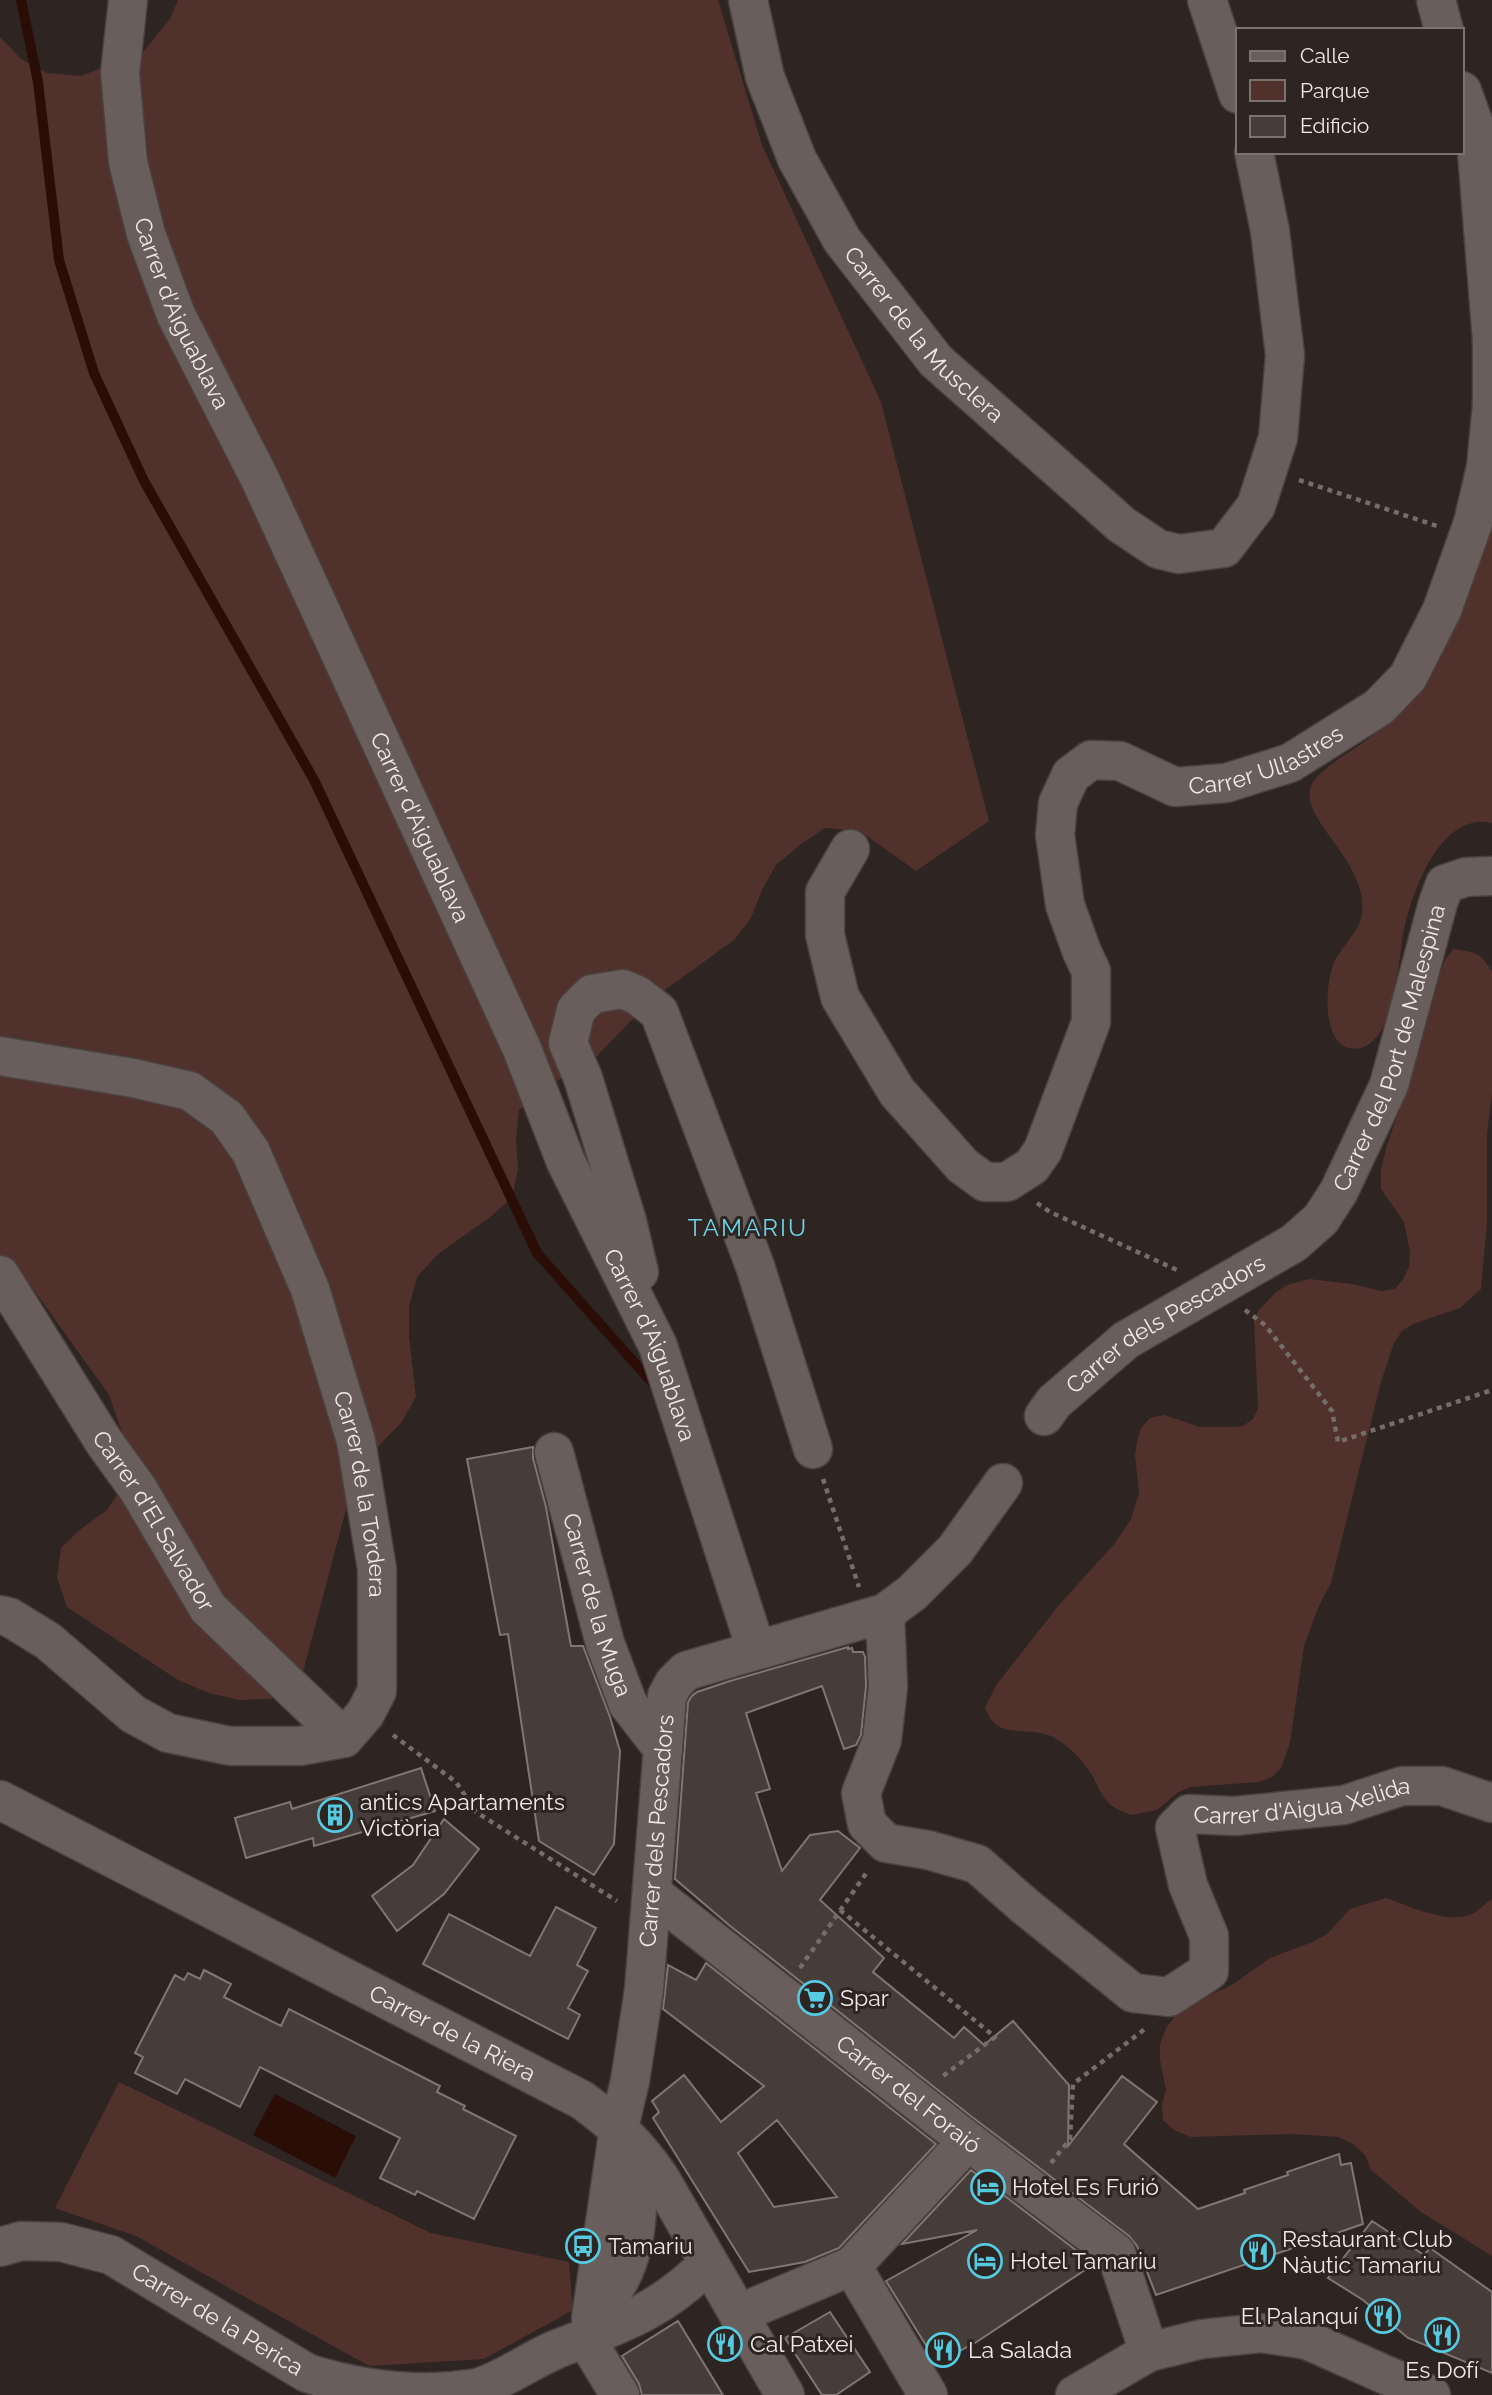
<svg xmlns="http://www.w3.org/2000/svg" width="1492" height="2395" font-family="Raleway,sans-serif">
<style>
.green{fill:#51312b}
.water{fill:#2b0d07}
.lines{fill:none;stroke-linecap:round;stroke-linejoin:round}
.stream{stroke:#2b0d07;stroke-width:10}
.building{fill:#463c39;stroke:#827673;stroke-width:2;fill-rule:evenodd}
.minor-casing{stroke:#4a4240;stroke-width:41}
.path{stroke:#766d6b;stroke-width:4.5;stroke-dasharray:5 5;stroke-linecap:butt}
.minor{stroke:#695e5b;stroke-width:38}
.labels{text-anchor:middle;stroke-width:6;stroke-linejoin:round;paint-order:stroke}
.street-label{font-size:23px;fill:#f0e9e7;stroke:#2e2422}
.poi-label{font-size:23px;fill:#f0e9e7;stroke:#2e2422;text-anchor:start}
.neighbourhood-label{font-size:24px;letter-spacing:2px;fill:#6cd3e8;stroke:#2e2422}
</style>
<rect width="100%" height="100%" fill="#2e2422"/>
<path class="green" d="M178,0H718L762,145L881,402L989,821L916,871L860,831L825,828L801,844L776,865L762,890L751,918L734,940L651,1000L595,1058L568,1073L519,1110L516,1140L518,1169L512,1198L489,1218L438,1254L417,1277L409,1307V1336L416,1397L401,1423L357,1468L299,1687L270,1699L239,1700L209,1693L178,1680L67,1607L57,1578L61,1548L82,1528L107,1510L124,1484L129,1452L109,1395L16,1265L0,1258V37L21,59L47,73L81,76L144,51L170,19Z
M1492,514V823C1475,819 1462,825 1449,836C1426,858 1415,890 1406,920C1398,949 1398,1040 1360,1048C1321,1056 1324,985 1334,963C1341,946 1360,932 1362,913C1369,862 1298,819 1311,786C1319,766 1364,746 1380,729C1390,719 1402,688 1409,673C1437,620 1464,567 1492,514Z
M1453,949C1475,952 1481,952 1492,972V1094L1487,1134V1223L1481,1289L1460,1308L1413,1324L1402,1331L1394,1343L1381,1382L1331,1583L1318,1608L1304,1646L1290,1743L1281,1768L1272,1777L1259,1782L1190,1787L1177,1793L1157,1810L1131,1815C1122,1812 1113,1808 1107,1801C1101,1795 1097,1785 1093,1777C1084,1761 1071,1748 1055,1738C1028,1723 997,1744 985,1707L997,1684L1059,1605L1115,1543L1131,1519L1139,1493L1135,1455L1137,1441L1141,1428L1150,1418L1164,1415L1200,1427H1229L1243,1426L1253,1419L1258,1408L1254,1322L1258,1311L1276,1292L1287,1285L1309,1279L1352,1284L1381,1291L1395,1289L1403,1279L1409,1267L1410,1252L1404,1222L1381,1189V1170L1386,1148L1415,1064L1440,974L1445,960Z
M1386,1898C1409,1906 1451,1926 1474,1913C1480,1909 1486,1903 1492,1899V2256L1421,2212L1371,2170L1365,2155L1353,2144L1339,2137L1292,2134L1191,2137L1174,2130L1163,2120L1162,2104L1166,2090L1160,2060V2044L1166,2028L1177,2014L1188,2005L1232,1985L1270,1958L1315,1941L1328,1933L1350,1909Z
M119,2082L431,2233L569,2262L573,2310L484,2359L369,2366L136,2236L55,2208Z"/>
<path class="water" d="M275,2094L356,2136L335,2178L253,2135Z"/>
<g class="lines">
<path class="stream" d="M21,0L38,82L59,260L94,373L144,481L314,780L537,1253L656,1387"/>
</g>
<path class="building" d="M533,1447V1458L546,1507L571,1646H583L610,1717L620,1751L614,1844L594,1875L539,1841L508,1634L500,1635L467,1459Z
M848,1647V1649L852,1648L853,1652H863L865,1657L866,1686L861,1735L856,1745L844,1749L822,1686L746,1713L770,1789L756,1793L782,1871L810,1835L838,1831L860,1848L820,1900L884,1958L873,1972L954,2038L964,2027L984,2045L1013,2021L1069,2085L1068,2146L1122,2076L1157,2102L1124,2144L1198,2209L1245,2193L1244,2190L1288,2175L1287,2172L1339,2154L1341,2165L1351,2163L1363,2224L1156,2295L1137,2246L1129,2236L972,2117L729,1925L675,1879L688,1702L692,1696L697,1692L730,1681Z
M421,1768L435,1811L314,1846L313,1838L246,1858L235,1818L290,1802L292,1809Z
M444,1819L479,1849L444,1894L397,1931L372,1896L413,1865Z
M556,1907L596,1928L577,1965L588,1971L568,2008L580,2015L568,2039L423,1964L449,1914L530,1956Z
M706,1963L936,2144L839,2248L805,2262L749,2272L653,2118L659,2112L652,2101L684,2075L721,2122L764,2086L663,2009L668,1965L696,1980ZM777,2120L837,2197L774,2207L738,2153Z
M204,1970L231,1984L224,1997L281,2026L289,2009L440,2086L437,2092L465,2106L463,2109L516,2136L474,2219L417,2191L415,2195L380,2178L400,2138L260,2067L240,2107L185,2079L177,2094L135,2073L143,2057L135,2053L175,1975L184,1980L188,1973L200,1979Z
M971,2170L1094,2264L975,2343L937,2363L886,2281L977,2230L902,2244Z
M1372,2221L1424,2255L1430,2248L1492,2292V2373L1408,2338L1363,2300L1328,2278Z
M830,2312L870,2372L836,2395H822L785,2338Z
M678,2321L723,2395H642L639,2384L622,2356Z"/>
<g class="lines">
<g class="minor-casing">
<g id="minor">
<path id="s1" d="M128,0L120,73L128,162L146,234L176,315L260,479L522,1049L566,1162L658,1346L756,1649"/>
<path id="s2" d="M748,0L765,77L797,159L842,240L936,361L1122,525L1158,549L1179,554L1224,548L1256,506L1278,438L1285,355L1270,231L1254,152"/>
<path d="M1207,0L1238,94"/>
<path d="M1436,0L1444,30"/>
<path id="s3" d="M850,849L825,892V935L840,997L897,1092L963,1166L985,1182H1007L1032,1166L1043,1150L1091,1022V971L1082,952L1065,905L1055,835L1058,803L1071,775L1091,760L1120,761L1175,787L1226,783L1290,763L1379,707L1408,677L1442,610L1473,523L1486,467L1492,405V340L1475,127L1462,91"/>
<path id="s4" d="M0,1056L133,1078L190,1091L227,1118L251,1152L310,1289L356,1441L377,1569V1691L365,1714L344,1738L300,1746H230L168,1733L133,1714L48,1641L9,1617L0,1615"/>
<path d="M639,1272L627,1221L583,1078L568,1043L576,1010L592,994L623,989L637,995L659,1012L755,1266L813,1449"/>
<path id="s5" d="M0,1275L104,1442L138,1489L208,1608L344,1738"/>
<path id="s6" d="M1044,1416L1054,1402L1126,1340L1294,1243L1321,1219L1339,1191L1389,1085L1438,903L1445,884L1466,877L1492,876"/>
<path id="s7" d="M554,1452L605,1643L628,1704L663,1749"/>
<path id="s8" d="M885,1613L888,1687L882,1740L861,1793L867,1824L886,1843L928,1850L977,1864L1026,1907L1133,1993L1169,1997L1209,1971V1936L1188,1885L1175,1828L1189,1814L1235,1816L1344,1805L1402,1786H1442L1492,1803"/>
<path id="s9" d="M0,1800L582,2100C616,2125 636,2143 660,2178L785,2395"/>
<path id="s10" d="M652,1893L959,2134L1116,2253L1149,2352"/>
<path id="s11" d="M0,2247L21,2241L61,2242L111,2255L307,2373C354,2388 404,2395 454,2391C462,2389 472,2390 480,2387C507,2378 531,2360 557,2349C616,2326 663,2311 708,2263"/>
<path d="M852,2266L928,2395"/>
<path d="M599,2308C607,2299 615,2289 621,2277C638,2245 644,2178 628,2145"/>
<path d="M738,2314L852,2266L968,2141"/>
<path id="s12" d="M591,2318L619,2127L630,2081L644,1990L667,1696L674,1683L686,1671L885,1613L912,1593L955,1550L1003,1483"/>
<path d="M586,2339L620,2395"/>
<path d="M1075,2395L1149,2352L1202,2339L1261,2333L1307,2340L1431,2395"/>
</g>
</g>
<path class="path" d="M1299,480L1437,526
M1037,1203L1050,1212L1177,1270
M1245,1310L1265,1325L1332,1411L1338,1442L1492,1390
M823,1479L859,1587
M393,1735L456,1782L476,1812L617,1901
M840,1910L995,2037L943,2076
M800,1968L867,1872
M1051,2163L1070,2139L1073,2084L1145,2029"/>
<use href="#minor" class="minor"/>
</g>
<defs>
<g id="building-ring" transform="scale(1.75)"><circle r="9.5" fill="#2e2422" stroke="#55cae0" stroke-width="1.5"/><path d="M-4-6H4V6H1V3H-1V6H-4ZM-2.5-4.3h1.7v1.8h-1.7ZM.8-4.3h1.7v1.8H.8ZM-2.5-1h1.7V.8h-1.7ZM.8-1h1.7V.8H.8Z" fill="#55cae0"/></g>
<g id="supermarket-ring" transform="scale(1.75)"><circle r="9.5" fill="#2e2422" stroke="#55cae0" stroke-width="1.5"/><path d="M-6-5.5h2.5l.6 2H6L4.5 2H-2.5L-4.4-4H-6ZM-1.5 3.2a1.3 1.3 0 1 0 .1 0ZM3 3.2a1.3 1.3 0 1 0 .1 0Z" fill="#55cae0"/></g>
<g id="hotel-ring" transform="scale(1.75)"><circle r="9.5" fill="#2e2422" stroke="#55cae0" stroke-width="1.5"/><path d="M-6-4.5h1.5V1H6V5H4.5V3h-9V5H-6ZM-4 0a1.8 1.8 0 1 1 3.6 0ZM.5 0V-2.5h3Q6-2.5 6 0Z" fill="#55cae0"/></g>
<g id="bus-ring" transform="scale(1.75)"><circle r="9.5" fill="#2e2422" stroke="#55cae0" stroke-width="1.5"/><path d="M-5-6H5V4H4V6H2V4H-2V6H-4V4H-5ZM-3.5-4V0h7V-4ZM-3.5 1.2v1.5H-2V1.2ZM2 1.2v1.5H3.5V1.2Z" fill="#55cae0"/></g>
<g id="restaurant-ring" transform="scale(1.75)"><circle r="9.5" fill="#2e2422" stroke="#55cae0" stroke-width="1.5"/><path d="M-5-6h1v4h1v-4h1v4h1v-4h1v5L-1.5 .5V6h-2V.5L-5-1ZM5-6V6H3V1.5H1.5Q1.5-4 5-6Z" fill="#55cae0"/></g>
</defs>
<g fill-rule="evenodd">
<use href="#building-ring" x="335" y="1815"/>
<use href="#supermarket-ring" x="815" y="1998"/>
<use href="#hotel-ring" x="988" y="2187"/>
<use href="#bus-ring" x="583" y="2246"/>
<use href="#restaurant-ring" x="1258" y="2252"/>
<use href="#hotel-ring" x="985" y="2261"/>
<use href="#restaurant-ring" x="1383" y="2316"/>
<use href="#restaurant-ring" x="1442" y="2335"/>
<use href="#restaurant-ring" x="725" y="2344"/>
<use href="#restaurant-ring" x="943" y="2350"/>
</g>
<g class="labels">
<g class="street-label">
<text dy="8" stroke="none"><textPath href="#s1" startOffset="324">Carrer d'Aiguablava</textPath></text>
<text dy="8" stroke="none"><textPath href="#s2" startOffset="385">Carrer de la Musclera</textPath></text>
<text dy="8" stroke="none"><textPath href="#s3" startOffset="1068">Carrer Ullastres</textPath></text>
<text dy="8" stroke="none"><textPath href="#s1" startOffset="891">Carrer d'Aiguablava</textPath></text>
<text dy="8" stroke="none"><textPath href="#s6" startOffset="528">Carrer del Port de Malespina</textPath></text>
<text dy="8" stroke="none"><textPath href="#s6" startOffset="154">Carrer dels Pescadors</textPath></text>
<text dy="8" stroke="none"><textPath href="#s1" startOffset="1458">Carrer d'Aiguablava</textPath></text>
<text dy="8" stroke="none"><textPath href="#s4" startOffset="642">Carrer de la Tordera</textPath></text>
<text dy="8" stroke="none"><textPath href="#s5" startOffset="290">Carrer d'El Salvador</textPath></text>
<text dy="8" stroke="none"><textPath href="#s7" startOffset="159">Carrer de la Muga</textPath></text>
<text dy="8" stroke="none"><textPath href="#s8" startOffset="906">Carrer d'Aigua Xelida</textPath></text>
<text dy="8" stroke="none"><textPath href="#s12" startOffset="492">Carrer dels Pescadors</textPath></text>
<text dy="8" stroke="none"><textPath href="#s9" startOffset="509">Carrer de la Riera</textPath></text>
<text dy="8" stroke="none"><textPath href="#s10" startOffset="326">Carrer del Foraió</textPath></text>
<text dy="8" stroke="none"><textPath href="#s11" startOffset="238">Carrer de la Perica</textPath></text>
</g>
<g class="poi-label">
<text x="360" y="1810">antics Apartaments<tspan x="360" dy="26">Victòria</tspan></text>
<text x="840" y="2006">Spar</text>
<text x="1012" y="2195">Hotel Es Furió</text>
<text x="1282" y="2247">Restaurant Club<tspan x="1282" dy="26">Nàutic Tamariu</tspan></text>
<text x="608" y="2254">Tamariu</text>
<text x="1010" y="2269">Hotel Tamariu</text>
<text x="1358" y="2324" text-anchor="end">El Palanquí</text>
<text x="750" y="2352">Cal Patxei</text>
<text x="968" y="2358">La Salada</text>
<text x="1442" y="2378" text-anchor="middle">Es Dofí</text>
</g>
<g class="neighbourhood-label">
<text x="748" y="1236">TAMARIU</text>
</g>
</g>
<rect x="1236" y="28" width="228" height="126" fill="#2e2422" stroke="#7c7371" stroke-width="2"/>
<rect x="1250" y="51" width="35" height="10" fill="#695e5b" stroke="#7c7371" stroke-width="2"/>
<text x="1300" y="63" font-size="21" fill="#f0e9e7">Calle</text>
<rect x="1250" y="80" width="35" height="21" fill="#51312b" stroke="#7c7371" stroke-width="2"/>
<text x="1300" y="98" font-size="21" fill="#f0e9e7">Parque</text>
<rect x="1250" y="116" width="35" height="21" fill="#463c39" stroke="#7c7371" stroke-width="2"/>
<text x="1300" y="133" font-size="21" fill="#f0e9e7">Edificio</text>
</svg>
